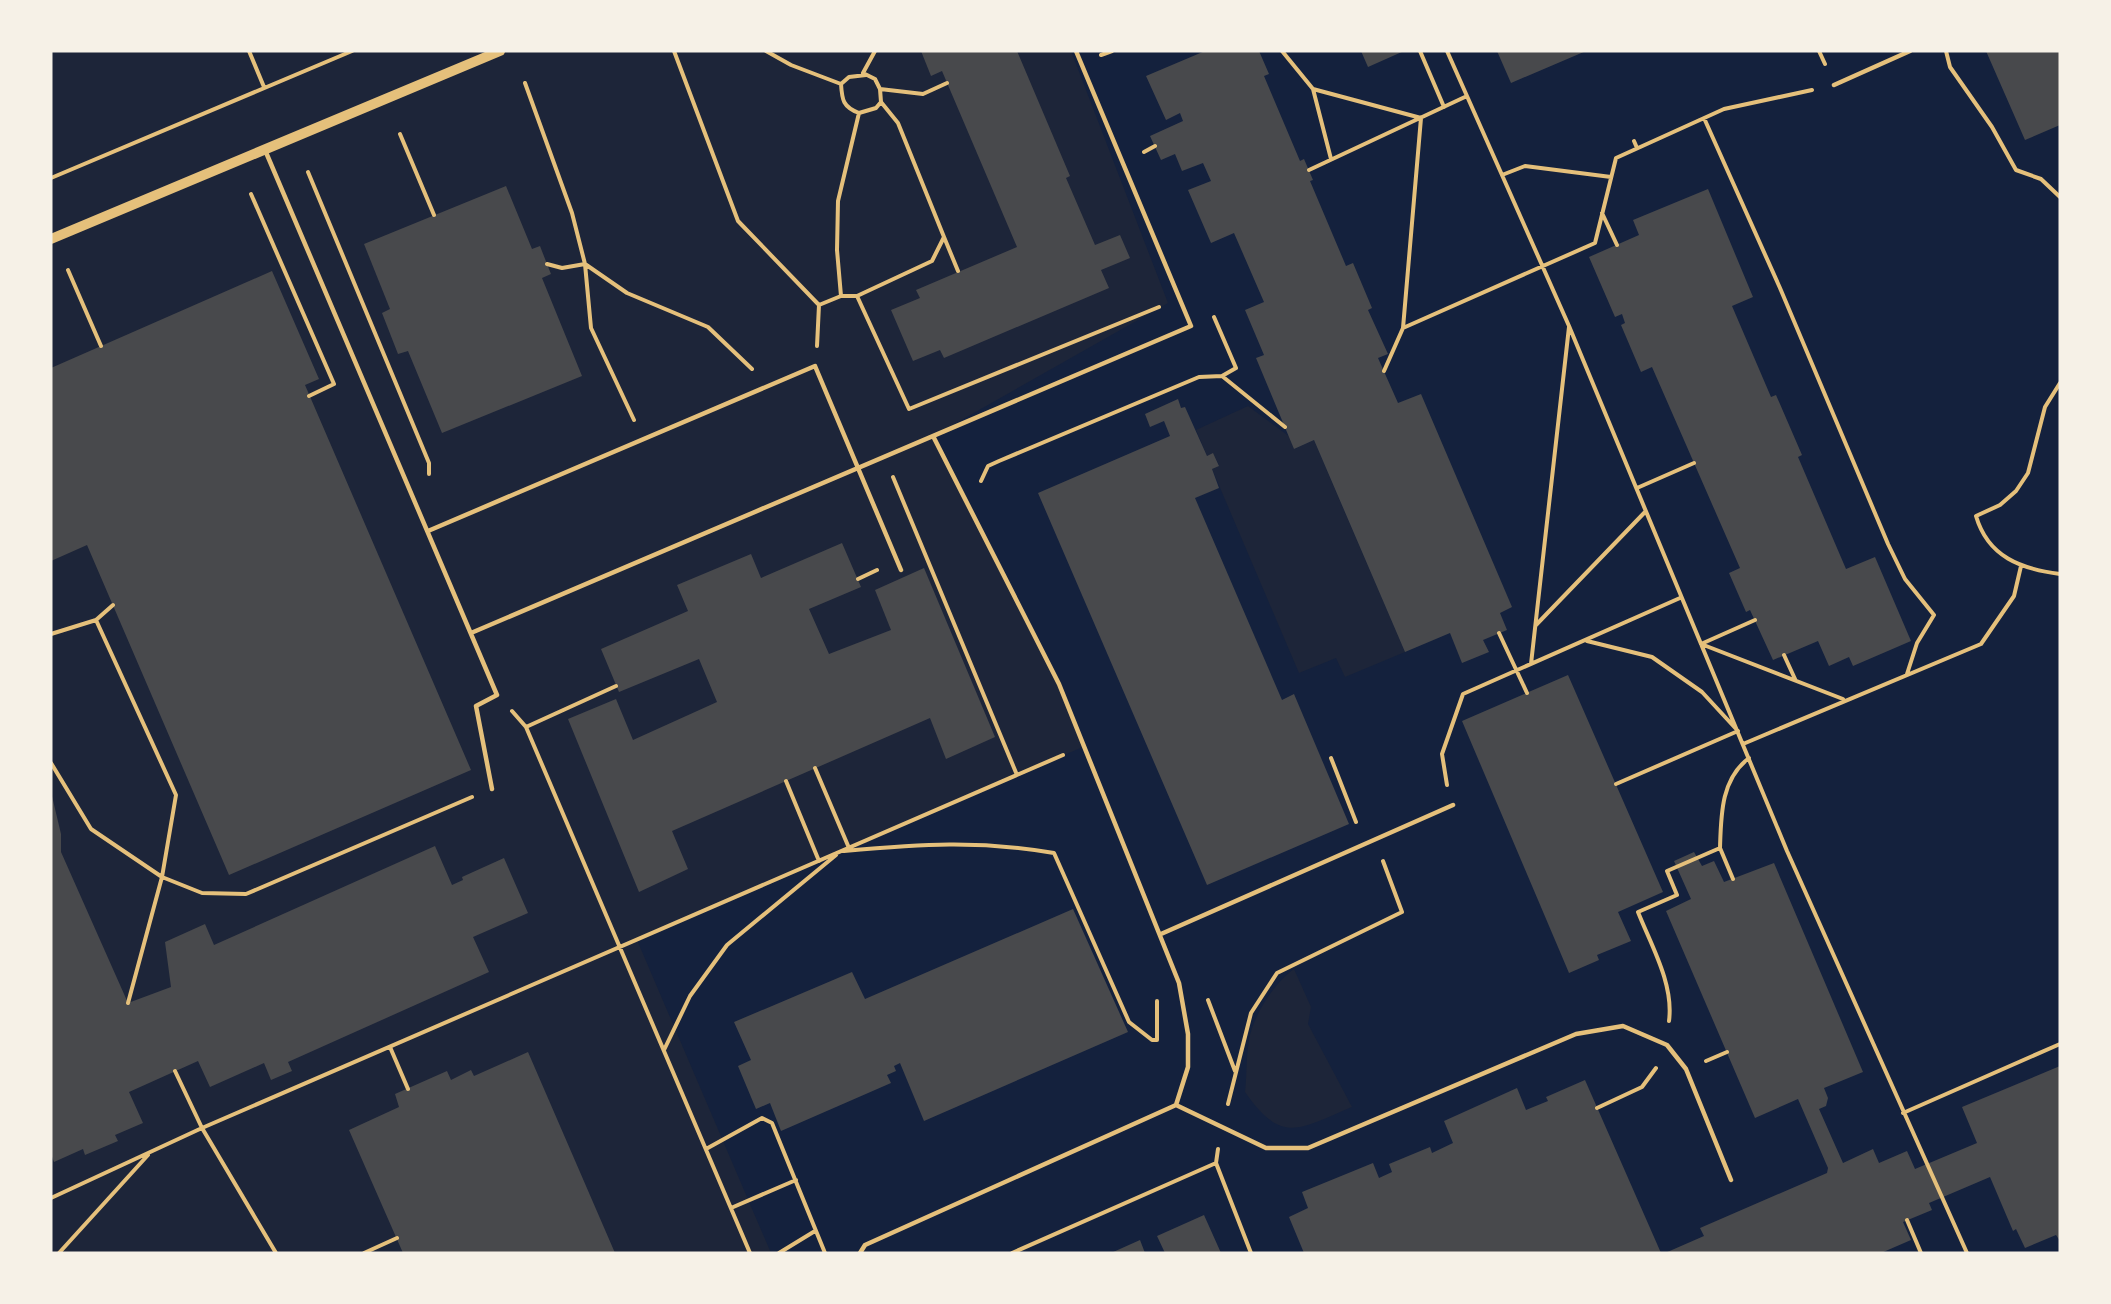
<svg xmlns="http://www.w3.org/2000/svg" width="2111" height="1304" font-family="Manrope,sans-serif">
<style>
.green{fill:#1d2539}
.building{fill:#48494c}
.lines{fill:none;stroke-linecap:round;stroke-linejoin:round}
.path{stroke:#e5c07b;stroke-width:4}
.service{stroke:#e5c07b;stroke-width:4.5}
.tertiary{stroke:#e5c07b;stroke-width:10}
</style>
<rect width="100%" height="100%" fill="#14213d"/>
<path class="green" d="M51,51H1071L1168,303L933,436L1059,684L1085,746L637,940L771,1253H51Z
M1248,406L1290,437L1294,449L1314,440L1405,652L1345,677L1336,658L1299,673L1212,469L1219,465L1213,454L1207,456L1196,430Z
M1294,969L1311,1007L1308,1024L1352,1107C1299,1129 1282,1145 1245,1092C1247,1075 1246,1057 1249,1040C1253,1016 1274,983 1294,969Z"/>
<path class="building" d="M921,51H1017L1070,176L1066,178L1095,245L1120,235L1130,258L1101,270L1109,288L944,358L940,350L913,361L891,310L920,298L916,290L1017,247L942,71L931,76Z
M1205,51H1259L1269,74L1264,76L1300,161L1304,159L1313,180L1310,181L1346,266L1353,263L1372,308L1368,310L1388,354L1378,358L1398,403L1421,394L1512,607L1500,613L1507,630L1483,640L1489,652L1462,663L1450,633L1405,652L1314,440L1294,449L1256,358L1264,355L1245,310L1264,302L1234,233L1211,243L1188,190L1211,181L1203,163L1182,171L1175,154L1161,160L1150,136L1183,121L1180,113L1166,120L1146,76Z
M1361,51H1404L1368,67Z
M1497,51H1586L1511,83Z
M1986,51H2060V125L2025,140Z
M506,186L532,249L540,246L547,264L551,274L542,278L582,376L442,433L408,351L398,354L382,313L390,309L364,244Z
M1708,189L1753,297L1732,306L1771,397L1776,395L1802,455L1798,457L1846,569L1875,557L1911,641L1853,666L1849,657L1829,666L1818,641L1773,660L1750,610L1746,612L1729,573L1740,568L1652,367L1641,372L1621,325L1625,323L1622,314L1615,317L1589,257L1639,235L1633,220Z
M272,271L319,379L305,385L471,770L229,875L87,545L51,561V368Z
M1178,399L1181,408L1185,407L1207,456L1213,453L1219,466L1212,469L1219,488L1195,498L1282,700L1294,694L1349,824L1207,885L1038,493L1170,436L1164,421L1150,427L1145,414Z
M842,543L861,587L809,609L829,654L891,630L875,590L924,568L995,737L946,759L930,718L672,831L688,869L639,892L568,719L616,699L633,740L717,702L699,659L619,692L601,649L688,611L677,585L751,554L761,578Z
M1568,675L1663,892L1618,912L1631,941L1597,955L1599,960L1569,973L1462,721Z
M51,792L61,834V852L128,1003L171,987L165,942L205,924L214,945L435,846L452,885L463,880L462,877L504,858L528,913L473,937L489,972L288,1062L292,1071L271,1080L264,1063L210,1087L198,1061L129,1092L143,1123L115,1135L118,1141L85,1155L83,1149L54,1162L51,1154Z
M1694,852L1702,866L1714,861L1724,882L1774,863L1863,1072L1824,1088L1828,1098L1826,1106L1819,1109L1843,1163L1873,1149L1879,1163L1907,1151L1915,1169L1977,1143L1962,1107L2060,1066V1241L2056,1235L2025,1248L2016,1229L2013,1231L1990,1177L1929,1203L1932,1210L1903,1222L1911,1240L1881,1253H1665L1704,1236L1700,1228L1827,1173L1828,1168L1798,1099L1755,1118L1666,911L1691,899L1674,861Z
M1073,909L1128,1032L924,1121L900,1063L894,1066L896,1071L887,1075L891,1083L781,1131L770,1103L756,1109L738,1066L751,1060L734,1022L852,972L865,999Z
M528,1052L615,1253H403L349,1130L399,1107L395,1094L447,1071L451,1080L471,1070L474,1076Z
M1585,1080L1661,1253H1304L1289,1217L1308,1208L1302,1192L1373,1163L1379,1178L1392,1172L1389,1164L1430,1147L1432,1153L1453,1143L1444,1121L1517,1088L1526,1110L1548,1101L1546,1097Z
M1204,1215L1221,1253H1165L1157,1236Z
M1140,1240L1145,1253H1111Z"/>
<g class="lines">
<path class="path" d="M249,51L264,87
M674,51L738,221L819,305L841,296H857L909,409L1159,307
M766,51L791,65L841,84L849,77L866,75
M875,51L863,73L875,79L880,89L881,102L898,123L944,237
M1282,51L1313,89L1331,159
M1420,51L1444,107
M1447,51L1569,326L1787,851L1967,1253
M1819,51L1825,64
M1946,51L1950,67L1992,127L2016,170L2041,179L2060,197
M1101,55L1112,51
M525,83L572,213L585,264L562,268L547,264
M841,84C842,100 843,107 859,113L838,201L837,250L841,296
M880,89L923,94L947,83
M1313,89L1421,118L1403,328L1384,371
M859,113L876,108L881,102
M1704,118L1780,288L1888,544L1905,579L1934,615L1917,643L1907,674
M400,134L434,215
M1634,141L1637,148
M1144,152L1155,146
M1309,170L1467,96
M308,172L429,463V474
M1502,175L1525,166L1611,177
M51,178L352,51
M251,194L334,384L309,396
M1602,213L1617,245
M68,270L101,346
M857,296L932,261L944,237L958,271
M1403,328L1595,243L1616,158L1724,109L1812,90
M817,346L819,305
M1222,376L1285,427
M2060,383L2045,407L2028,473L2016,491L2000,505L1976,516C1988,557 2021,569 2060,574
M634,420L591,328L585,264L627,293L708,327L752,369
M893,477L1017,775
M981,481L988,466L999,461L1199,377L1222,376L1236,368L1214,317
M1637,488L1694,463
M858,579L877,570
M96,620L113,605
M1536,625L1645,512
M1499,633L1527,693
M51,634L96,620L176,795L162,877L128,1003
M1587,641L1652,657L1702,692L1738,731L1616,784
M1701,644L1843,699
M1701,644L1755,620
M1784,655L1795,679
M1531,664L1569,327
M512,711L526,727L750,1253
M526,727L616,686
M1743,744L1981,644L2014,596L2021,566
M1331,758L1356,822
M51,763L91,829L162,877L202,893L246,894L472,797
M815,768L849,848
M786,781L819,861
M1447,785L1442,754L1463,694L1680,598
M1720,848L1733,879
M844,851C921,844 978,840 1054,853L1129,1022L1152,1040H1157V1001
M1208,1000L1235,1071
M1669,1021C1674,984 1651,945 1638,912L1677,895L1667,871L1720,848C1721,815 1721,779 1749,758
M390,1047L408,1089
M664,1050L690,996L727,945L836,855
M1706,1061L1727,1052
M175,1071L202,1128L1063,755
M1228,1104L1251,1013L1277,973L1402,912L1383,861
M1597,1108L1642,1087L1656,1068
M1903,1113L2060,1044
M706,1149L762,1118L772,1123L825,1253
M1216,1163L1218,1149
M51,1198L202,1128L276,1253
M731,1208L796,1180
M1907,1220L1921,1253
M59,1253L148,1155
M364,1253L397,1238
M779,1253L815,1231
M1012,1253L1216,1163L1251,1253"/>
<path class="service" d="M1834,85L1910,51
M265,150L497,695L476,706L492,789
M428,531L815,366L901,570
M471,633L1191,326L1076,51
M1161,934L1453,805
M1176,1105L1266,1148H1308L1576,1034L1623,1026L1667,1045L1686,1069L1731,1180
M860,1253L865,1245L1176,1105L1188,1067V1034L1179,983L1059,684L933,436"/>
<path class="tertiary" d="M51,239L500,51"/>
</g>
<rect width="2111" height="1304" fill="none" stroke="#f6f1e7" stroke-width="105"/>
</svg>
